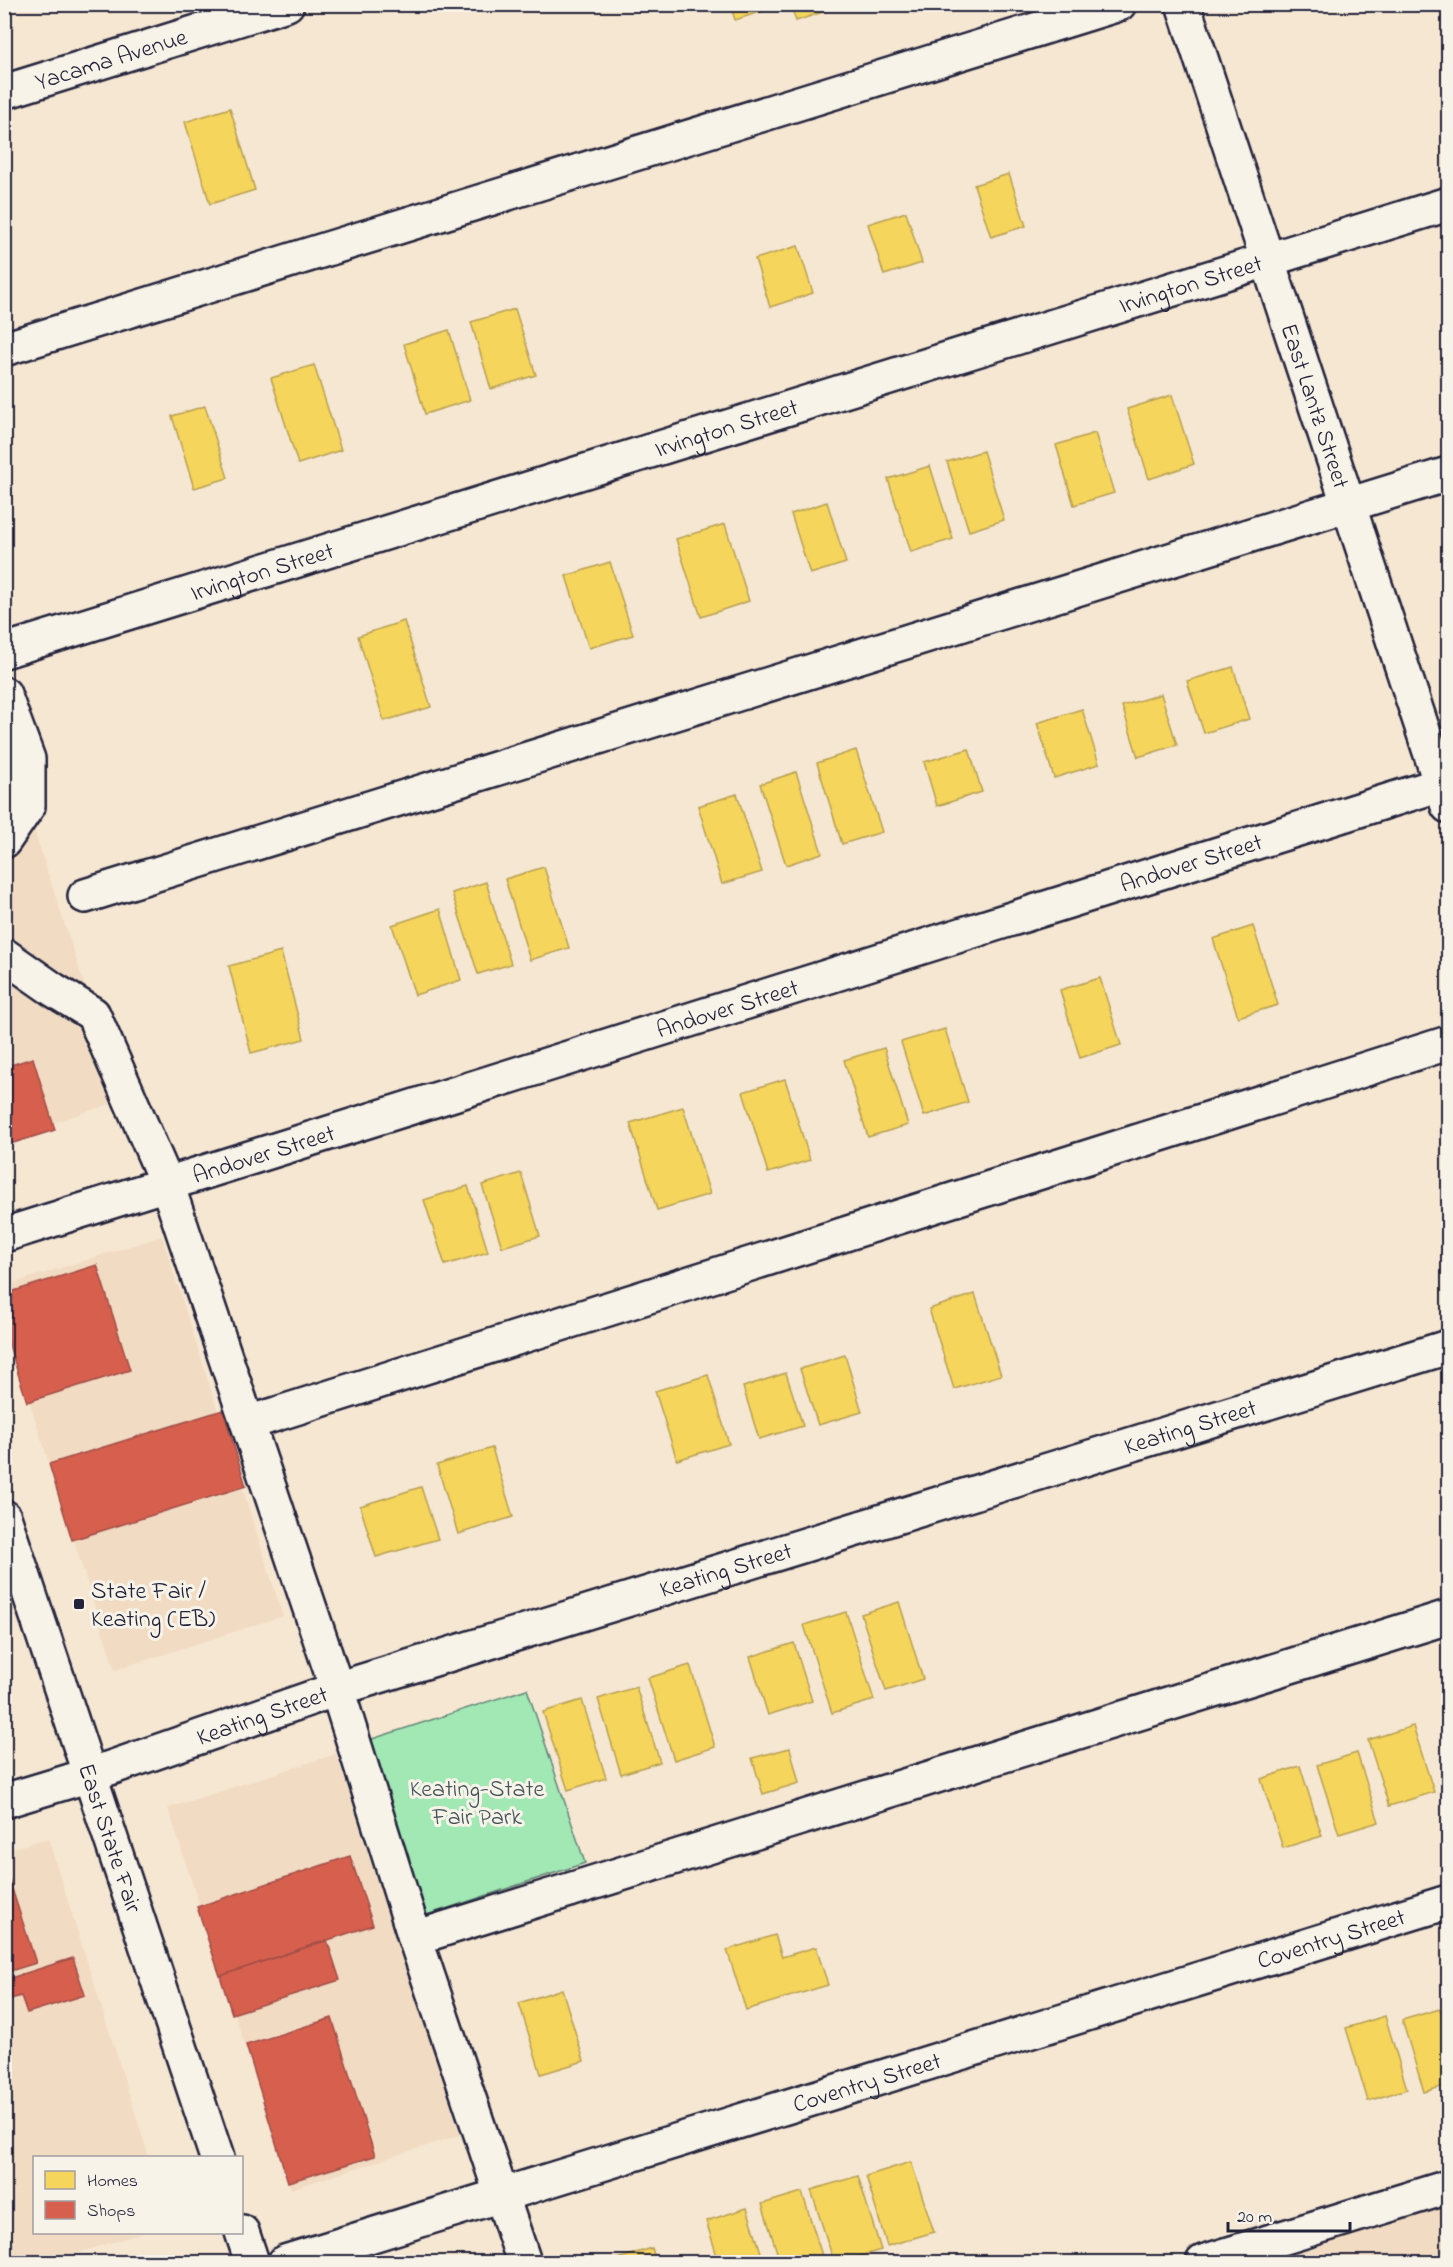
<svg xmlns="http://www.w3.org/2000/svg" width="1453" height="2267" font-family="'Indie Flower',sans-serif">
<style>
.built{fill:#f1dbc2}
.green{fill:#a1e8b5;stroke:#628578;stroke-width:1.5}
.homes{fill:#f6d55c;stroke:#b69f52;stroke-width:1.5}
.shops{fill:#d6604d;stroke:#a04d48;stroke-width:1.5}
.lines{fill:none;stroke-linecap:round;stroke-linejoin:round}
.minor-casing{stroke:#22223b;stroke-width:38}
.minor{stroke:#f7f3e8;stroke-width:33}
.poi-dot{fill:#22223b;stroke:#f7f3e8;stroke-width:2}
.labels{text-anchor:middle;stroke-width:6;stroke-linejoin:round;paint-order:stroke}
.street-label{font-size:24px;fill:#22223b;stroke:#f7f3e8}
.poi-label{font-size:24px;fill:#22223b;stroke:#f7f3e8;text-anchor:start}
.park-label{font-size:24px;fill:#42545a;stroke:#f7f3e8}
</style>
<rect width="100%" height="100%" fill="#f6e7d3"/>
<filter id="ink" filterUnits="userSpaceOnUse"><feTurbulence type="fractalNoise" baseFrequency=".0167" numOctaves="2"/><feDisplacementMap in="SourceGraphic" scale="12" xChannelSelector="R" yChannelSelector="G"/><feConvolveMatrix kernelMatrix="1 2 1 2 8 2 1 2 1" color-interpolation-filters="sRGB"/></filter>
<g filter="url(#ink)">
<path class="built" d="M4,738L122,1100L5,1139H4Z
M162,1236L283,1616L115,1670L5,1325L4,1286Z
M336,1754L460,2135L291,2189L168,1808Z
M48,1838L149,2157L34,2158V2232L142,2233L48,2262H5L4,1851Z
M1448,2198V2262H1240Z"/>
<path class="green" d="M527,1689L585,1863L427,1915L369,1740Z"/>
<path class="homes" d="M730,4H778L779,6L735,20Z
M790,4H834L835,8L796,21Z
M230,108L255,190L210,204L185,122Z
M1009,174L1026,226L991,237L974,185Z
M906,212L922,263L884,275L868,224Z
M798,246L813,293L770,307L755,259Z
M515,309L536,375L491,389L471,322Z
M449,330L470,400L425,414L404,344Z
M314,365L341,450L298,464L271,378Z
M1172,395L1194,464L1149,479L1127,409Z
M205,406L228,478L194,488L172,416Z
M1095,433L1114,493L1074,505L1056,445Z
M983,451L1004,520L969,531L947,462Z
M930,466L953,539L911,552L888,479Z
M827,502L846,563L810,574L791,514Z
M725,524L749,601L701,617L676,539Z
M610,562L633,635L589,648L566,576Z
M404,621L431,707L384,721L358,636Z
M1233,667L1249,719L1204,733L1187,681Z
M1161,694L1177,745L1138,757L1122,706Z
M1082,709L1099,764L1054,778L1037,723Z
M969,749L982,792L937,806L924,762Z
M856,750L882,832L842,844L817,763Z
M796,772L822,853L786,865L760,784Z
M737,794L762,872L722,884L698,806Z
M544,867L569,948L530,960L505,879Z
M486,882L511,964L478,974L452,893Z
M440,909L461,980L415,995L392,925Z
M1253,926L1278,1005L1238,1017L1213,939Z
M281,952L304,1039L251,1053L229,966Z
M1100,978L1121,1045L1080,1058L1060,990Z
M945,1029L968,1102L924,1116L901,1042Z
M884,1048L908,1125L868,1137L844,1060Z
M785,1079L810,1160L768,1173L743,1092Z
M683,1107L710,1194L657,1210L630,1123Z
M521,1173L540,1236L502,1247L482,1185Z
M468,1186L488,1252L445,1265L424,1200Z
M975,1294L1001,1375L954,1389L929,1309Z
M845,1355L862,1412L818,1425L800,1369Z
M786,1373L803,1426L759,1439L743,1387Z
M708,1375L729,1444L677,1460L655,1391Z
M492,1448L513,1517L458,1534L437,1465Z
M421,1487L438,1539L376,1557L360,1506Z
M899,1602L923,1679L886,1691L861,1614Z
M846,1612L874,1700L832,1713L804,1625Z
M794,1643L812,1701L768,1715L750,1657Z
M690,1665L715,1747L674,1760L648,1678Z
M636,1687L660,1762L621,1774L598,1699Z
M582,1700L606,1778L568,1790L543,1712Z
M1413,1726L1434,1792L1389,1806L1368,1740Z
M790,1748L799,1783L763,1794L752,1758Z
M1357,1753L1379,1822L1339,1834L1317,1765Z
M1300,1766L1322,1836L1283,1848L1261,1779Z
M775,1935L782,1957L816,1947L828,1985L746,2010L727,1950Z
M562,1989L584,2061L541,2074L519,2003Z
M1440,2009L1448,2035V2085L1424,2092L1402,2020Z
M1385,2016L1407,2089L1368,2101L1346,2028Z
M911,2162L934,2232L887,2246L866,2176Z
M858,2176L881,2250L840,2262H834L811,2190Z
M802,2192L824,2262H780L762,2204Z
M747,2208L764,2262H719L706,2221Z
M652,2248L656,2262H607Z"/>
<path class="shops" d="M33,1058L55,1130L4,1146V1067Z
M97,1265L130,1370L27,1402L4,1329V1294Z
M223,1410L246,1486L72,1540L49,1464Z
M350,1856L373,1925L220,1976L197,1907Z
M4,1864L36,1963L4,1973Z
M327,1940L340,1980L232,2014L220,1976Z
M73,1958L85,1995L27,2013L21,1996L4,2001V1980Z
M332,2018L375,2156L288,2182L246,2045Z"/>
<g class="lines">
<g class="minor-casing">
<g id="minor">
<path id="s1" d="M1183,4L1448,806"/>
<path id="s2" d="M4,92L287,4"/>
<path d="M4,349L1119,4"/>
<path id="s3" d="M4,651L1448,204"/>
<path d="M4,694L28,759V806L4,841"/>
<path d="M85,896L1448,474"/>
<path d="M4,955L54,990L93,1014L167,1184L337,1689L415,1938L524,2262"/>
<path id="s4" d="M4,1235L1448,782"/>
<path d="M248,1423L1448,1043"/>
<path id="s5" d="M4,1517L217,2158"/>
<path id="s6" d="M4,1801L90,1775L337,1689L1448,1347"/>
<path d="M415,1938L1448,1617"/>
<path d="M242,2232L252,2262"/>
<path id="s7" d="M285,2262L1448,1902"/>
<path d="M1203,2262L1448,2187"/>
</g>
</g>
<use href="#minor" class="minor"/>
</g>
</g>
<rect class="poi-dot" x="73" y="1598" width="12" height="12" rx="3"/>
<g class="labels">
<g class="street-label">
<text dy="8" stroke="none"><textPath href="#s2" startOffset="112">Yacama Avenue</textPath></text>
<text dy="8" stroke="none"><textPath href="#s3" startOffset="1242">Irvington Street</textPath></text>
<text dy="8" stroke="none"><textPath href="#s1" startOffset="423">East Lantz Street</textPath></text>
<text dy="8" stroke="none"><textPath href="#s3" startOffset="756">Irvington Street</textPath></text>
<text dy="8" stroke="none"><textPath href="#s3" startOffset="270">Irvington Street</textPath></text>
<text dy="8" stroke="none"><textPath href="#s4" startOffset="1244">Andover Street</textPath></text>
<text dy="8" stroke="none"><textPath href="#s4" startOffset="758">Andover Street</textPath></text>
<text dy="8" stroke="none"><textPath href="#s4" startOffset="272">Andover Street</textPath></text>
<text dy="8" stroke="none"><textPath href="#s6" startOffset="1244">Keating Street</textPath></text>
<text dy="8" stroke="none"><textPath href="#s6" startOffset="758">Keating Street</textPath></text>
<text dy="8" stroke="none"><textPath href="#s6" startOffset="272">Keating Street</textPath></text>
<text dy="8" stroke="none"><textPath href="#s5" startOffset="338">East State Fair</textPath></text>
<text dy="8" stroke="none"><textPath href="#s7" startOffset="1095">Coventry Street</textPath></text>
<text dy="8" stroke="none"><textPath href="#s7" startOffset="609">Coventry Street</textPath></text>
</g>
<g class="poi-label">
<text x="91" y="1598">State Fair /<tspan x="91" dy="28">Keating (EB)</tspan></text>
</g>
<g class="park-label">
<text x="477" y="1796">Keating-State<tspan x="477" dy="28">Fair Park</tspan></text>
</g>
</g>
<rect width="1453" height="2267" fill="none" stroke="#f7f3e8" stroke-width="24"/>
<rect x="12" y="12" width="1429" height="2243" fill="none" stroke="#22223b" stroke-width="2" filter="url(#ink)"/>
<rect x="33" y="2156" width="210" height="78" fill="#f7f3e8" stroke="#a29fa3" stroke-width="1.5"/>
<rect x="45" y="2171" width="30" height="18" fill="#f6d55c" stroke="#a29fa3" stroke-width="1.5"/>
<text x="87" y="2186" font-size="18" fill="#22223b">Homes</text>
<rect x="45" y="2201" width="30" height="18" fill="#d6604d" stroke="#a29fa3" stroke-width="1.5"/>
<text x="87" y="2216" font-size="18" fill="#22223b">Shops</text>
<path d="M1228 2222v9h122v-9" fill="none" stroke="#22223b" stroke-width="3"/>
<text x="1237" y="2222" font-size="18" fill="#22223b" stroke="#f7f3e8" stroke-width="4.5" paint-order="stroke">20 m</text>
</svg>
